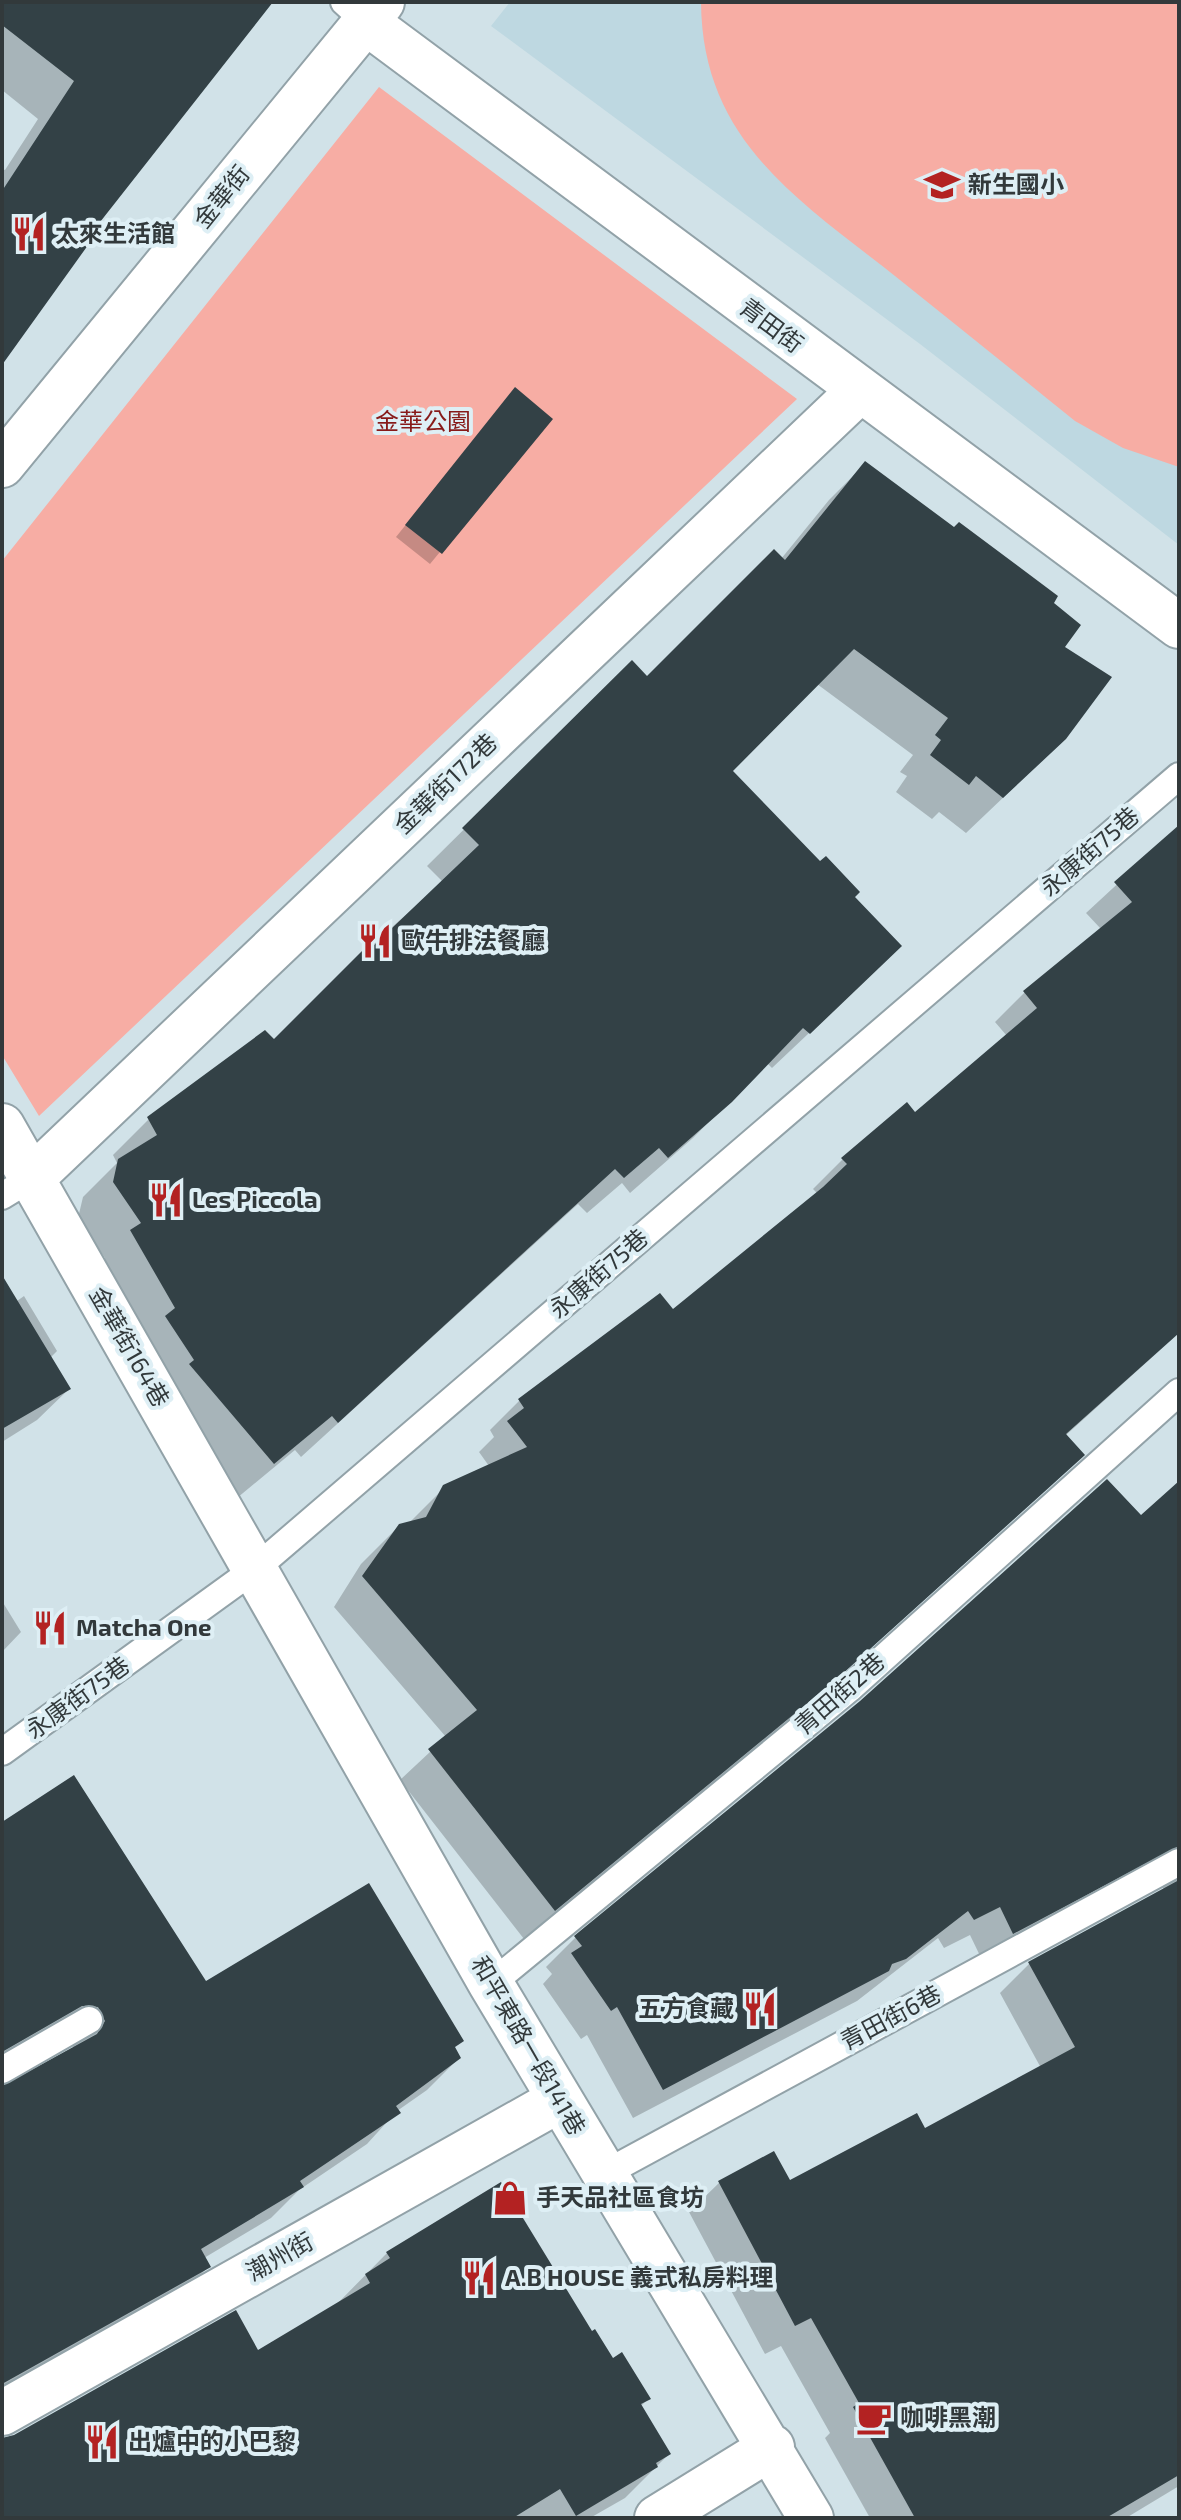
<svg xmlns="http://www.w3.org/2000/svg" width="1181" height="2520" font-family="'Exo 2','Noto Sans TC',sans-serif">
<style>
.built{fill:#bed8e1}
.green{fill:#f7ada4}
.shadow{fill:#0003}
.building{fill:#334146}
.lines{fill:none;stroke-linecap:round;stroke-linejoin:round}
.lane-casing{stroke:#92a2a8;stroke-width:30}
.street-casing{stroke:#92a2a8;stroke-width:48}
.secondary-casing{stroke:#92a2a8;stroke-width:48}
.lane{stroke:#fff;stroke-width:26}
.street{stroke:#fff;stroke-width:44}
.secondary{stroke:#fff;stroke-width:44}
.labels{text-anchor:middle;stroke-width:8;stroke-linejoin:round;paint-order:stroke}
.poi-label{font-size:24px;font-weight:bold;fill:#32393b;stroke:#deeff5;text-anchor:start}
.street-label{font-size:24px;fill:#32393b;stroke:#deeff5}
.park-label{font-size:24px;fill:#871a19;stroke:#deeff5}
</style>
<rect width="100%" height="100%" fill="#d1e2e8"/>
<path class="built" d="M510,2H1179V545L920,344L491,26Z"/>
<path class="green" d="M701,2H1179V467L1123,448L1075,421C1017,374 959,327 900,280C801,201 702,143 701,2Z
M379,87L797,399L39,1116L2,1055V561Z"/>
<path class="shadow" d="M2,2H270L90,232L2,354V169L5,170L38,119L2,90Z
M505,401L550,419L430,564L396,537Z
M865,464L1051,603L1062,648L1027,775L966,833L939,812L932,819L896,792L907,776L900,772L913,755L817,684L730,771L852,897L863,982L772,1068L767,1063L693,1138L630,1193L622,1183L587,1213L578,1204L301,1457L295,1450L237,1498L95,1268L105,1258L78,1218L83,1197L117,1163L113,1155L149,1119L274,1042L356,959L443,882L427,866L632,663L647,679L781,559L829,500Z
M1179,827V1333L1065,1436L1082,1455L1053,1484L806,1706L524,1939L400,1780L446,1737L334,1607L361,1564L400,1525L409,1523L449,1483L489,1466L479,1452L494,1437L490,1430L519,1401L672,1312L818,1194L813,1189L843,1159L915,1115L1007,1036L995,1022L1025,992L1101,929L1086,913Z
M2,1277L17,1301L24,1296L57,1351L50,1358L69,1389L37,1420L2,1442Z
M1179,1483V2486L1126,2518H870L825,2438L830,2433L781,2346L765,2354L689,2212L719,2183L773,2154L789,2183L924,2131L1041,2068L1000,1993L1029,1964L1164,1890L1158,1878L983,1962L970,1935L944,1948L938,1938L857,2001L633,2118L587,2035L581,2039L543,1984L552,1974L546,1967L576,1937L1141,1518Z
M2,1601L21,1632L2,1652Z
M2,1827L205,1984L453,2049L459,2058L427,2090L397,2111L367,2144L299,2190L271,2218L204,2258L209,2266L178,2298L2,2396V2086L73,2050V2044L65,2036L2,2063Z
M500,2185L591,2334L648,2399L640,2407L669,2454L625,2498L590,2518H2V2440L257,2353L335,2306L387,2253Z"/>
<path class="building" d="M2,2H273L93,231L96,234L2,365V191L74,81L2,25Z
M515,387L553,419L442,554L405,525Z
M865,461L954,527L959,522L1058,596L1054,603L1081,625L1065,647L1112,677L1066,739L1003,798L976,776L969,785L930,755L941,740L935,735L948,718L854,649L733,771L820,861L826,856L860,892L855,897L902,946L810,1034L803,1028L732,1102L668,1158L659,1148L624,1178L615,1169L338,1423L332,1416L274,1464L189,1364L194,1360L165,1316L175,1308L130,1230L141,1223L113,1182L118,1159L157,1135L147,1117L265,1030L274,1039L365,948L368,951L479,845L462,828L632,660L647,676L774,549L785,560Z
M1179,825V1333L1066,1434L1085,1455L839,1677L555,1911L428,1749L477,1710L362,1576L399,1524L426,1517L443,1485L527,1447L507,1421L524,1408L518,1399L660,1293L673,1309L823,1187L847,1164L841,1158L907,1102L915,1112L1037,1008L1023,991L1132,902L1114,882Z
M2,1275L71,1389L2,1429Z
M1107,1479L1141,1515L1179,1481V1846L1013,1934L1000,1907L974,1920L968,1911L906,1959L892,1964L889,1971L663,2090L617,2007L611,2011L571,1953L582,1946L574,1936L860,1701Z
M74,1775L206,1981L369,1883L464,2041L455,2047L461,2058L396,2106L401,2113L300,2181L304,2187L201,2249L211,2267L2,2384V2086L97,2034L105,2021L98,2007L82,2006L2,2052V1822Z
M1179,1880V2475L1106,2518H915L853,2407L859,2403L811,2318L795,2326L718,2181L774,2151L790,2180L917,2113L925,2128L1075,2047L1028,1962Z
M501,2182L592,2331L595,2329L613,2358L622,2352L651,2399L641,2404L671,2454L656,2463L658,2467L576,2516L560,2489L513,2518H2V2438L14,2435L236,2310L258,2350L370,2283L365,2274L390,2258L386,2252Z"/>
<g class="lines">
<g class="lane-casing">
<path id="lane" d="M344,2L366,22
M2,1196L33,1177
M2,1752L255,1569L1179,776
M491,1984L849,1689L1179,1392
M2,2070L89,2020
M604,2174L1179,1862"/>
</g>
<g class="street-casing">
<path id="street" d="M366,22L1179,626
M2,1126L491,1984L811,2518
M33,1177L859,391
M657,2518L772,2447"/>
</g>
<g class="secondary-casing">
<path id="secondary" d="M2,465L382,2
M2,2413L559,2100"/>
</g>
<use href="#lane" class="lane"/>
<use href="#street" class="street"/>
<use href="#secondary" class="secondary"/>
</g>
<defs>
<g id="school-bare" transform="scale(2.76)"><path d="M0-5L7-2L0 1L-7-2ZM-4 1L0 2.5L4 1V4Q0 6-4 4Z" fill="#b32222" stroke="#deeff5" stroke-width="2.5" paint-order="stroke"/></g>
<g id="restaurant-bare" transform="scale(2.76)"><path d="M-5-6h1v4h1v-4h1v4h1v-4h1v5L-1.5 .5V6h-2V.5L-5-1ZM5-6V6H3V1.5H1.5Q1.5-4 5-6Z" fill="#b32222" stroke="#deeff5" stroke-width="2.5" paint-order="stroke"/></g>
<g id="shop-bare" transform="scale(2.76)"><path d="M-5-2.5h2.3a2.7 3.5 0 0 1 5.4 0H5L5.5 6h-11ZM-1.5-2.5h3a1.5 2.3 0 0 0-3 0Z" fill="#b32222" stroke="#deeff5" stroke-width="2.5" paint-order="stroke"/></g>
<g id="cafe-bare" transform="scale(2.76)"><path d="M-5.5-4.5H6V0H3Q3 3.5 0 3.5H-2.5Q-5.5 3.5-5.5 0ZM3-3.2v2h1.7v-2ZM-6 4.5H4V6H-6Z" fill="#b32222" stroke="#deeff5" stroke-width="2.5" paint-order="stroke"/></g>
</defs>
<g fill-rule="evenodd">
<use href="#school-bare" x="942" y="185"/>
<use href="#restaurant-bare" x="29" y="234"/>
<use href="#restaurant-bare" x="375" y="941"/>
<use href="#restaurant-bare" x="166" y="1200"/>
<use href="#restaurant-bare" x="50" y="1628"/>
<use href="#restaurant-bare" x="760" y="2009"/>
<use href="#shop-bare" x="510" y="2198"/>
<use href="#restaurant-bare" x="479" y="2278"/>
<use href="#cafe-bare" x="874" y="2418"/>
<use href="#restaurant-bare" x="102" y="2442"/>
</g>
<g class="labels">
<g class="poi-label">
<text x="968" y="193">新生國小</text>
<text x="55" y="242">太來生活館</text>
<text x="401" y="949">歐牛排法餐廳</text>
<text x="192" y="1208">Les Piccola</text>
<text x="76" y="1636">Matcha One</text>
<text x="734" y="2017" text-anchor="end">五方食藏</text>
<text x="536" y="2206">手天品社區食坊</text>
<text x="505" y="2286">A.B HOUSE 義式私房料理</text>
<text x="900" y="2426">咖啡黑潮</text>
<text x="128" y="2450">出爐中的小巴黎</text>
</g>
<g class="street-label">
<text transform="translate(222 197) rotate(-51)" y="8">金華街</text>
<text transform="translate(771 326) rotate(37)" y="8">青田街</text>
<text transform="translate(446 784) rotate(-44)" y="8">金華街172巷</text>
<text transform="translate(1090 852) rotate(-41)" y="8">永康街75巷</text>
<text transform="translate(599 1274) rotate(-41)" y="8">永康街75巷</text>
<text transform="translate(129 1347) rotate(60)" y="8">金華街164巷</text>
<text transform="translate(840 1694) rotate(-41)" y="8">青田街2巷</text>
<text transform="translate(78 1698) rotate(-36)" y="8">永康街75巷</text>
<text transform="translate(891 2018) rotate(-28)" y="8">青田街6巷</text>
<text transform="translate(528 2046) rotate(60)" y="8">和平東路一段141巷</text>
<text transform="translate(280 2257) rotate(-29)" y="8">潮州街</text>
</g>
<g class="park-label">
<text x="423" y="430">金華公園</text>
</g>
</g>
<rect width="1181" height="2520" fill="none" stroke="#32393b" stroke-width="8"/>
</svg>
